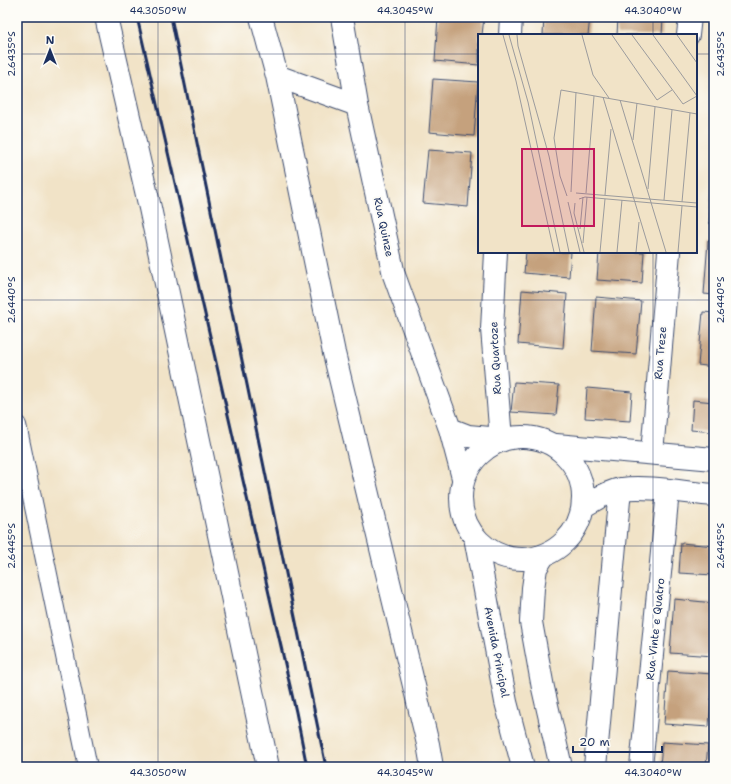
<svg xmlns="http://www.w3.org/2000/svg" width="731" height="784" font-family="'Shantell Sans',sans-serif">
<style>
.building{fill:#c5a17d}
.lines{fill:none;stroke-linecap:round;stroke-linejoin:round}
.service-casing{stroke:#3b4a6e;stroke-width:20}
.minor-casing{stroke:#3b4a6e;stroke-width:24}
.tertiary-casing{stroke:#3b4a6e;stroke-width:24}
.service{stroke:#fff;stroke-width:18}
.minor{stroke:#fff;stroke-width:22}
.tertiary{stroke:#fff;stroke-width:22}
.rail{stroke:#1b2f5e;stroke-width:3}
.ticks{fill:none;stroke:#1b2f5e;stroke-width:1;stroke-opacity:0.45}
.labels{text-anchor:middle;stroke-width:4;stroke-linejoin:round;paint-order:stroke}
.street-label{font-size:11px;fill:#1b2f5e;stroke:#fdfcf7}
.inset-road{fill:none;stroke:#9b9b9d;stroke-width:1}
.view{fill:#c2185b;fill-opacity:0.15;stroke:#c2185b;stroke-width:2}
.inset-edge{fill:none;stroke:#1b2f5e;stroke-width:2}
.neatline{fill:none;stroke:#1b2f5e;stroke-width:1.5}
.ticks-label{font-size:10px;text-anchor:middle;fill:#1b2f5e}
</style>
<rect width="100%" height="100%" fill="#fdfcf7"/>
<filter id="ink" filterUnits="userSpaceOnUse"><feTurbulence type="fractalNoise" baseFrequency=".025" numOctaves="2"/><feDisplacementMap in="SourceGraphic" scale="8" xChannelSelector="R" yChannelSelector="G"/><feConvolveMatrix kernelMatrix="1 2 1 2 8 2 1 2 1" color-interpolation-filters="sRGB"/></filter>
<filter id="wash" filterUnits="userSpaceOnUse"><feTurbulence type="fractalNoise" baseFrequency=".012" numOctaves="4" result="noise"/><feDisplacementMap in="SourceGraphic" scale="16" xChannelSelector="R" yChannelSelector="G"/><feGaussianBlur stdDeviation="0.9" result="paint"/><feColorMatrix in="noise" values="0 0 0 0 0 0 0 0 0 0 0 0 0 0 0 0 0 1.4 0 .05"/><feComposite in="paint" operator="in"/></filter>
<g filter="url(#wash)">
<rect width="100%" height="100%" fill="#f1e3c7"/>
<g id="blocks">
<path class="building" d="M438,17H484L482,35H479V65L435,61Z
M544,17H590L588,35H543Z
M618,17H663L662,35H617Z
M433,79L478,82L474,136L429,132Z
M428,150L472,153L468,207L423,203Z
M713,183H714V224L709,223Z
M708,241L714,242V295L704,294Z
M526,252H571L569,277L524,273Z
M599,252H644L642,283L597,280Z
M522,290L567,294L563,348L518,344Z
M596,297L641,301L636,354L592,351Z
M703,312L714,313V367L698,365Z
M514,382L559,385L556,415L511,412Z
M587,388L632,392L630,421L585,418Z
M693,400L714,402V432L691,430Z
M681,543L714,546V575L679,573Z
M674,599L714,603V656L670,653Z
M668,671L713,674L709,727L664,724Z
M662,742L708,745L706,767H660Z"/>
</g>
</g>
<g filter="url(#ink)">
<use href="#blocks" fill-opacity="0" stroke="#3b4a6e" stroke-width="1"/>
<g class="lines">
<g class="service-casing">
<path id="service" d="M17,425L88,767"/>
</g>
<g class="minor-casing">
<path id="minor" d="M106,17L150,208L268,767
M261,17L277,76L334,353L428,744L432,767
M342,17L357,105L394,275L450,429L463,478
M510,35L511,17
M688,35L690,17
M277,76L357,105
M450,429L468,436L501,439L492,329L496,252
M652,453L669,252
M641,767L668,491"/>
</g>
<g class="tertiary-casing">
<path id="tertiary" d="M461 498a61 61 0 1 1 122 0a61 61 0 1 1-122 0Z
M556,445L714,459
M584,506C595,500 608,491 621,489C647,485 687,493 714,495
M475,537L506,702L523,767
M544,555L536,568L533,588L531,622L543,688L561,767
M595,767L620,489"/>
</g>
<use href="#service" class="service"/>
<use href="#minor" class="minor"/>
<use href="#tertiary" class="tertiary"/>
<path class="rail" d="M137,17L296,712L307,767
M171,17L326,767"/>
</g>
</g>
<path class="ticks" d="M158,17V767M405,17V767M653,17V35M17,54H479M696,54H714M653,252V767M17,300H714M17,546H714"/>
<g class="labels">
<g class="street-label">
<text transform="translate(384 227) rotate(78)" y="4">Rua Quinze</text>
<text transform="translate(660 353) rotate(-85)" y="4">Rua Treze</text>
<text transform="translate(495 358) rotate(-93)" y="4">Rua Quartoze</text>
<text transform="translate(655 629) rotate(-84)" y="4">Rua Vinte e Quatro</text>
<text transform="translate(497 652) rotate(79)" y="4">Avenida Principal</text>
</g>
</g>
<g transform="translate(478 34)">
<rect width="219" height="219" fill="#f1e3c7"/>
<path class="inset-road" d="M25,1L38,47L76,218M31,1L50,68L82,218M39,1L40,12L71,122L91,218M104,1L115,41L131,64M134,1L179,66L194,56M154,1L205,70L219,62M175,1L219,62M199,1L219,29M125,63L172,218M142,66L188,218M155,106L159,69M170,155L177,73M93,158L98,58M98,159L219,169M108,159L116,62M127,161L133,95M89,162L82,142L76,104L83,56L219,80M101,165L107,163L219,173M186,166L194,76M90,168L102,218M204,168L212,79M97,169L96,179L106,218M102,195L105,163M105,209L109,163M122,218L127,165M139,218L144,166M158,218L161,188M200,218L204,172"/>
<path class="view" d="M44,115H116V192H44Z"/>
<rect width="219" height="219" class="inset-edge"/>
</g>
<rect width="731" height="784" fill="none" stroke="#fdfcf7" stroke-width="44"/>
<g transform="translate(50 50)" stroke="#fdfcf7" stroke-width="3" paint-order="stroke">
<path d="M0-3L7 15L0 10L-7 15Z" fill="#1b2f5e"/>
<text y="-6" font-size="11" font-weight="bold" text-anchor="middle" fill="#1b2f5e">N</text>
</g>
<path d="M573 746v6h89v-6" fill="none" stroke="#1b2f5e" stroke-width="2"/>
<text x="579" y="746" font-size="12" fill="#1b2f5e" stroke="#fdfcf7" stroke-width="3" paint-order="stroke">20 m</text>
<rect x="22" y="22" width="687" height="740" class="neatline"/>
<g class="ticks-label">
<text x="158" y="14">44.3050°W</text>
<text x="405" y="14">44.3045°W</text>
<text x="653" y="14">44.3040°W</text>
<text transform="translate(11 54) rotate(-90)" y="4">2.6435°S</text>
<text transform="translate(720 54) rotate(-90)" y="4">2.6435°S</text>
<text transform="translate(11 300) rotate(-90)" y="4">2.6440°S</text>
<text transform="translate(720 300) rotate(-90)" y="4">2.6440°S</text>
<text transform="translate(11 546) rotate(-90)" y="4">2.6445°S</text>
<text transform="translate(720 546) rotate(-90)" y="4">2.6445°S</text>
<text x="158" y="776">44.3050°W</text>
<text x="405" y="776">44.3045°W</text>
<text x="653" y="776">44.3040°W</text>
</g>
</svg>
